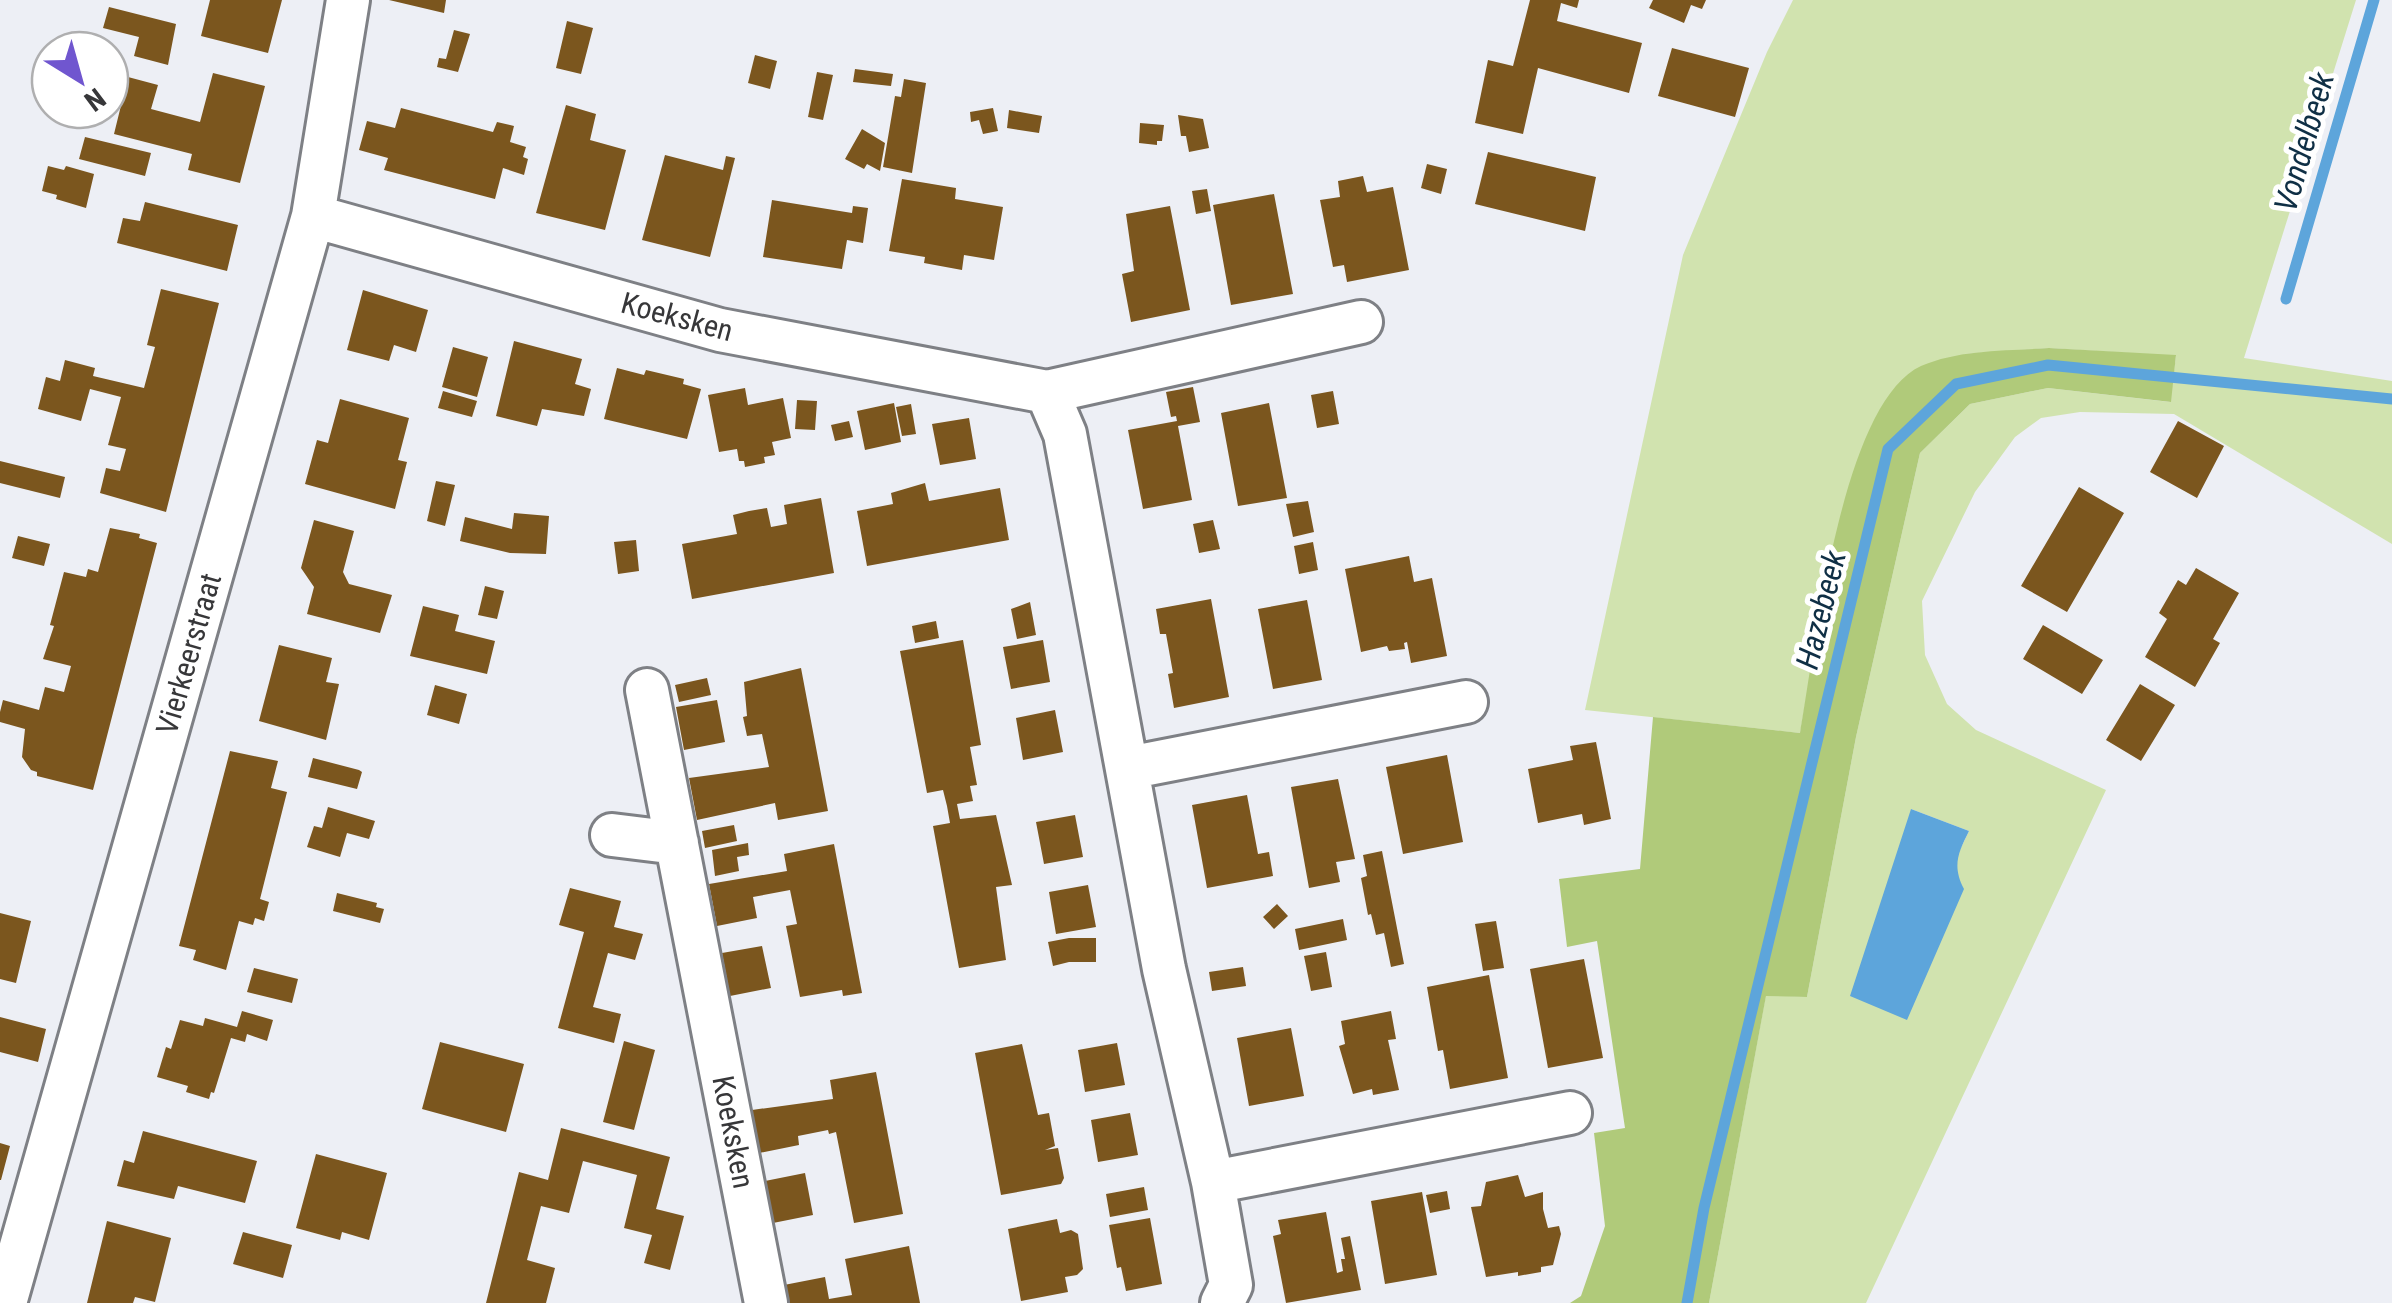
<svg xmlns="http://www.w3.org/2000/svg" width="2392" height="1303" font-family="'Roboto Condensed',sans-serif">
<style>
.green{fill:#d1e3af;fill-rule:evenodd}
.forest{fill:#b0ca7a}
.water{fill:#5da5db}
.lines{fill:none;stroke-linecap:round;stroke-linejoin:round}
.stream{stroke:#5da5db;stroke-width:11}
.building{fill:#7b561e}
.minor-casing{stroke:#7e8085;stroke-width:48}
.minor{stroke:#fff;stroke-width:42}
.labels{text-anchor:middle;stroke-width:10;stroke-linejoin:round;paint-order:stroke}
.street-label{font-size:30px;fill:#373739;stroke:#fff}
.water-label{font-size:32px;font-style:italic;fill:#0f2f45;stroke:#fff}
</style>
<rect width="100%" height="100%" fill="#edeff5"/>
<path class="green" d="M1793,0H2356L2244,358L2392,381V544L2174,414L2080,412L2041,418L2015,437L1975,492L1922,601L1925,655L1947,704L1976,730L2106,790L1866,1303H1709L1766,995L1807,997L1856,737L1920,453L1970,404L2048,388L2170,402L2176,356L2049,348L1965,354L1833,548L1800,733L1585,710L1683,255L1767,52ZM1911,809L1969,831L1956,858L1957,875Z"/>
<path class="forest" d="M2049,348L2176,355L2171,402L2048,388L1970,404L1920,453L1856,737L1807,997L1766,996L1709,1303H1570L1581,1296L1605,1226L1594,1133L1625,1128L1597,941L1567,947L1559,879L1640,869L1653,717L1800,733C1815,650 1841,403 1921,366C1960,349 2008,351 2049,348Z"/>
<path class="water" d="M1911,809L1969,831C1958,853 1952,866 1964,889L1907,1020L1850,996Z"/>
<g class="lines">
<path class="stream" d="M2286,299L2374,0
M1687,1303L1704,1208L1888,449L1956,384L2048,365L2392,399"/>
</g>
<path class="building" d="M210,0H282L268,53L201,36Z
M389,0H446L444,13Z
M1530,0H1579L1577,8L1561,3L1557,21L1642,43L1629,93L1538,68L1523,134L1475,123L1488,60L1513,66Z
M1653,0H1706L1702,9L1691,5L1684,23L1649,8Z
M109,7L176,24L168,65L134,56L139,37L103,28Z
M567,21L593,28L581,74L556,68Z
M454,30L470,34L458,72L437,67L439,58L446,59Z
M1672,48L1749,68L1735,117L1658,96Z
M755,55L777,61L770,89L748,83Z
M855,69L893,74L891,86L853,82Z
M817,72L833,75L823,120L808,117Z
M213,73L265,86L240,183L188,170L192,154L114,134L128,77L158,85L151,109L200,122Z
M904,79L926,83L912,173L883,167L895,96L901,97Z
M566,105L596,114L590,140L626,150L605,230L536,213Z
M401,108L493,132L497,122L514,126L510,142L526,147L523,157L528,159L524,175L503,168L495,199L384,170L388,158L359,150L367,121L395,128Z
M993,108L998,131L983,134L979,120L971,122L970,112Z
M1009,110L1042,116L1039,133L1007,128Z
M1178,115L1203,119L1209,148L1189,152L1186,136H1181Z
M1140,123L1164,125L1162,141H1157V145L1139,143Z
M862,129L885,143L880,171L867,164L864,169L845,159Z
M85,137L151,153L145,176L79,159Z
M1488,152L1596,177L1585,231L1475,204Z
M665,155L723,170L726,156L735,158L710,257L642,240Z
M1427,164L1447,169L1441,194L1421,188Z
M48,166L64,170L66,166L94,174L86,208L56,199L57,195L42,191Z
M1363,176L1367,192L1393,187L1409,270L1347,282L1344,265L1333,267L1320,200L1340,197L1338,181Z
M902,179L956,188L955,199L1003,207L994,260L964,255L962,270L924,263L925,257L889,251Z
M1207,189L1211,211L1196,214L1192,191Z
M1274,194L1293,294L1231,305L1213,205Z
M772,200L852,213L853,206L868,208L863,243L847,240L842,269L763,257Z
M145,202L238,225L227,271L117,243L123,218L140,221Z
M1170,206L1190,310L1131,322L1122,274L1134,271L1126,214Z
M161,289L219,303L166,512L100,493L106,468L120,471L126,449L108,445L121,397L90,389L81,421L38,409L46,377L60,381L65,360L95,368L93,376L144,388L155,347L147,345Z
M363,290L428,310L416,352L394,345L389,361L347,350Z
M514,341L582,359L575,384L591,389L584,416L542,409L537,426L496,416Z
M453,347L488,357L477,397L442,387Z
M617,368L644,375L646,370L684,379L683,384L701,389L687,439L604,419Z
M1193,387L1200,422L1178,426L1192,500L1143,509L1128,430L1177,421L1176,416L1171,417L1166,392Z
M745,388L748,405L783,398L791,438L772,442L775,455L764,457L765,463L745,467L744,461H739L737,449L719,452L708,395Z
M443,391L477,401L472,417L438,408Z
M1333,391L1339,424L1317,428L1311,395Z
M340,399L409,418L398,460L407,462L395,509L305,484L317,440L328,443Z
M797,400L817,401L815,430L795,429Z
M894,403L901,442L865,450L857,411Z
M1269,403L1287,498L1238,506L1221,413Z
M911,404L916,434L902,436L896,407Z
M969,418L976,459L940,465L932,424Z
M849,421L853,437L835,441L831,425Z
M2178,421L2224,446L2197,498L2150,472Z
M0,461L65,477L60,498L0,483Z
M436,481L455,485L445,526L427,521Z
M925,483L929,501L1000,488L1009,540L867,566L857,511L893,504L891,493Z
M2079,487L2124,513L2067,612L2021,586Z
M821,498L834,573L692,599L682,544L737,534L733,515L749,511L767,508L771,527L787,524L784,505Z
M1308,501L1314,532L1293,537L1286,504Z
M514,513L549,516L546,554L510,553L460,541L465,517L512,529Z
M314,520L354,531L343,572L349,584L392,595L380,633L307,614L314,587L301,568Z
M1213,520L1220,549L1199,553L1193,524Z
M110,528L140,534L139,538L157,543L93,790L37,776V772L31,770L22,757L25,729L0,722V712L3,700L39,710L45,687L64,692L71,666L43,659L54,626L50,625L64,572L86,577L88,569L98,572Z
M18,536L50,544L44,566L12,558Z
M636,540L639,571L618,574L614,542Z
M1313,542L1318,570L1299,574L1294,546Z
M1409,556L1414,582L1432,578L1447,656L1411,663L1407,642L1404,643L1405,649L1389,651L1387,646L1361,652L1345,569Z
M2196,568L2239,593L2213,639L2220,643L2195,687L2145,657L2167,619L2159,613L2178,580L2186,585Z
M485,586L504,591L497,619L478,615Z
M1211,599L1229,697L1174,708L1168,674L1173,673L1166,634H1160L1156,609Z
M1307,600L1322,680L1273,689L1258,609Z
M1030,602L1036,635L1017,639L1011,609Z
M423,606L459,615L455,631L495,641L487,674L410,656Z
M936,621L939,638L915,643L912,626Z
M2043,625L2103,660L2082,694L2023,659Z
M963,640L981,745L970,747L977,785L970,786L973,801L957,804L960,819L996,815L1012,885L996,887L1006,960L959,968L933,826L950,823L947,806L943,790L927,793L900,651Z
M1043,640L1050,682L1011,689L1003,647Z
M279,645L332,658L326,682L339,684L326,740L259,721Z
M801,668L828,811L778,820L775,803L697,820L689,778L769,767L762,734L747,736L743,717L747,716L744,682Z
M707,678L711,695L679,702L675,685Z
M2140,684L2175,705L2141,761L2106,740Z
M435,685L467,694L459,724L427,715Z
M717,700L725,742L684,750L676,707Z
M1055,710L1063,752L1023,760L1016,718Z
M1596,742L1611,819L1584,825L1582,814L1538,823L1528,769L1573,760L1570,746Z
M230,751L278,761L271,788L287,792L260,899L269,902L264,921L255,918L253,925L239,921L226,970L193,960L196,950L179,946Z
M1447,755L1463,842L1403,854L1386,767Z
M313,758L359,770L362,772L357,789L308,777Z
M1338,779L1355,859L1336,862L1340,882L1309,888L1291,787Z
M1247,795L1258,854L1269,852L1273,876L1207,888L1192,805Z
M328,807L375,821L369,839L347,833L340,857L307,847L314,826L322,828Z
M1075,815L1083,857L1044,864L1036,822Z
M734,825L737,841L705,848L702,831Z
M748,843L749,855L737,857L739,871L715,876L712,850Z
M834,844L862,993L843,996L842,990L800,997L786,926L797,924L790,890L753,897L757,918L717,926L709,884L787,871L784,854Z
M1382,851L1404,964L1391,967L1384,933L1376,935L1371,914L1368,915L1361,878L1367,876L1363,855Z
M1088,885L1096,927L1056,934L1049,892Z
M570,888L621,901L614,927L643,934L635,960L608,953L593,1007L621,1014L614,1043L558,1028L584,932L559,925Z
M337,893L377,903L376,907L384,909L380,923L333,911Z
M1277,904L1288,916L1274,929L1263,917Z
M0,913L31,921L16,983L0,979Z
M1343,919L1347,940L1299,950L1295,929Z
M1496,921L1504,968L1483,971L1475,924Z
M1069,938H1096V962H1069L1053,966L1048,942Z
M762,946L771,988L730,996L722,953Z
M1326,952L1332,987L1311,991L1304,956Z
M1584,959L1603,1058L1548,1068L1530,969Z
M1243,967L1246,986L1212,991L1209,972Z
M254,968L298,979L292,1003L247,992Z
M1489,975L1508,1078L1450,1089L1443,1050L1438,1051L1427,987Z
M242,1011L273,1020L267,1041L247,1034L245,1042L231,1038L214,1093L211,1092L209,1099L186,1092L188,1086L157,1077L166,1047L171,1049L180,1020L203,1026L205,1018L237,1027Z
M1391,1011L1396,1039L1388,1040L1399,1090L1373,1095L1372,1089L1353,1094L1339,1046L1345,1044L1341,1021Z
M0,1017L46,1029L38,1062L0,1052Z
M1291,1028L1304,1096L1249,1106L1237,1038Z
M624,1041L655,1050L634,1130L603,1122Z
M440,1042L524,1064L506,1132L422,1109Z
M1117,1043L1125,1085L1085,1092L1078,1050Z
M1022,1044L1038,1115L1049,1113L1055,1146L1045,1150L1058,1148L1064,1178L1061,1184L1001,1195L975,1053Z
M876,1072L903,1214L854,1223L836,1132L829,1134L828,1130L798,1136L799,1145L759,1153L752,1110L833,1099L830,1080Z
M1130,1113L1138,1155L1098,1162L1091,1120Z
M561,1128L670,1157L656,1209L684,1216L670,1270L644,1263L652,1235L624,1228L637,1175L583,1161L569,1213L541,1206L527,1260L555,1268L546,1303H486L519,1172L548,1180Z
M143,1131L257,1161L245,1203L178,1186L174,1199L117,1186L124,1160L134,1163Z
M0,1143L10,1146L1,1180H0Z
M316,1154L387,1173L369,1240L342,1232L340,1240L296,1228Z
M805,1173L813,1215L773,1223L765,1181Z
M1518,1175L1525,1197L1543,1192V1209L1548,1228L1559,1226L1561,1234L1553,1265L1541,1267V1272L1518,1276V1272L1486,1277L1471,1207L1481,1206L1486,1182Z
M1144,1187L1148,1210L1110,1217L1106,1194Z
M1447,1191L1450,1209L1430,1213L1426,1195Z
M1422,1192L1437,1275L1385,1284L1371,1201Z
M1326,1212L1337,1273L1343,1271L1341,1259H1345L1341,1238L1350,1236L1361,1290L1286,1303L1273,1236L1281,1234L1278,1220Z
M1150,1218L1162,1284L1126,1291L1121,1267L1117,1268L1109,1225Z
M1057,1219L1060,1233L1071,1230L1078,1234L1083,1269L1077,1275L1065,1277L1068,1292L1021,1301L1008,1229Z
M107,1221L171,1238L155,1302L135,1297L133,1303H87Z
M243,1232L292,1245L283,1278L233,1264Z
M909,1246L920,1303H788L784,1285L825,1277L829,1299L852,1295L845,1259Z"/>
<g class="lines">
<g class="minor-casing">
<path id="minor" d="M313,216L720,330L1047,392L1065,434L1164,969L1213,1182L1231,1285L1222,1303
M1047,392L1361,322
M647,690L766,1303
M1128,768L1466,702
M612,835L677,843
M1213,1182L1570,1113
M5,1303L313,216L348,0"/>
</g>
<use href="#minor" class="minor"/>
</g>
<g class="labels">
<g class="street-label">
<text transform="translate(677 317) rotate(15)" y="10">Koeksken</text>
<text transform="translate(189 654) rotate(-74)" y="10">Vierkeerstraat</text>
<text transform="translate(733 1132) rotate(79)" y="10">Koeksken</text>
</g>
<g class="water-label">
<text transform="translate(2304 142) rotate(-74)" y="11">Vondelbeek</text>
<text transform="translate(1821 610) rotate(-76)" y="11">Hazebeek</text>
</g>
</g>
<g transform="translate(80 80) rotate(143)"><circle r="48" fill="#ffffff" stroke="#afafb0" stroke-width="2.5"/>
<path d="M0-8L18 38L0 25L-18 38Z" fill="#7056cf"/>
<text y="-15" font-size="28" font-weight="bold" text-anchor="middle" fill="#373739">N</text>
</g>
</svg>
